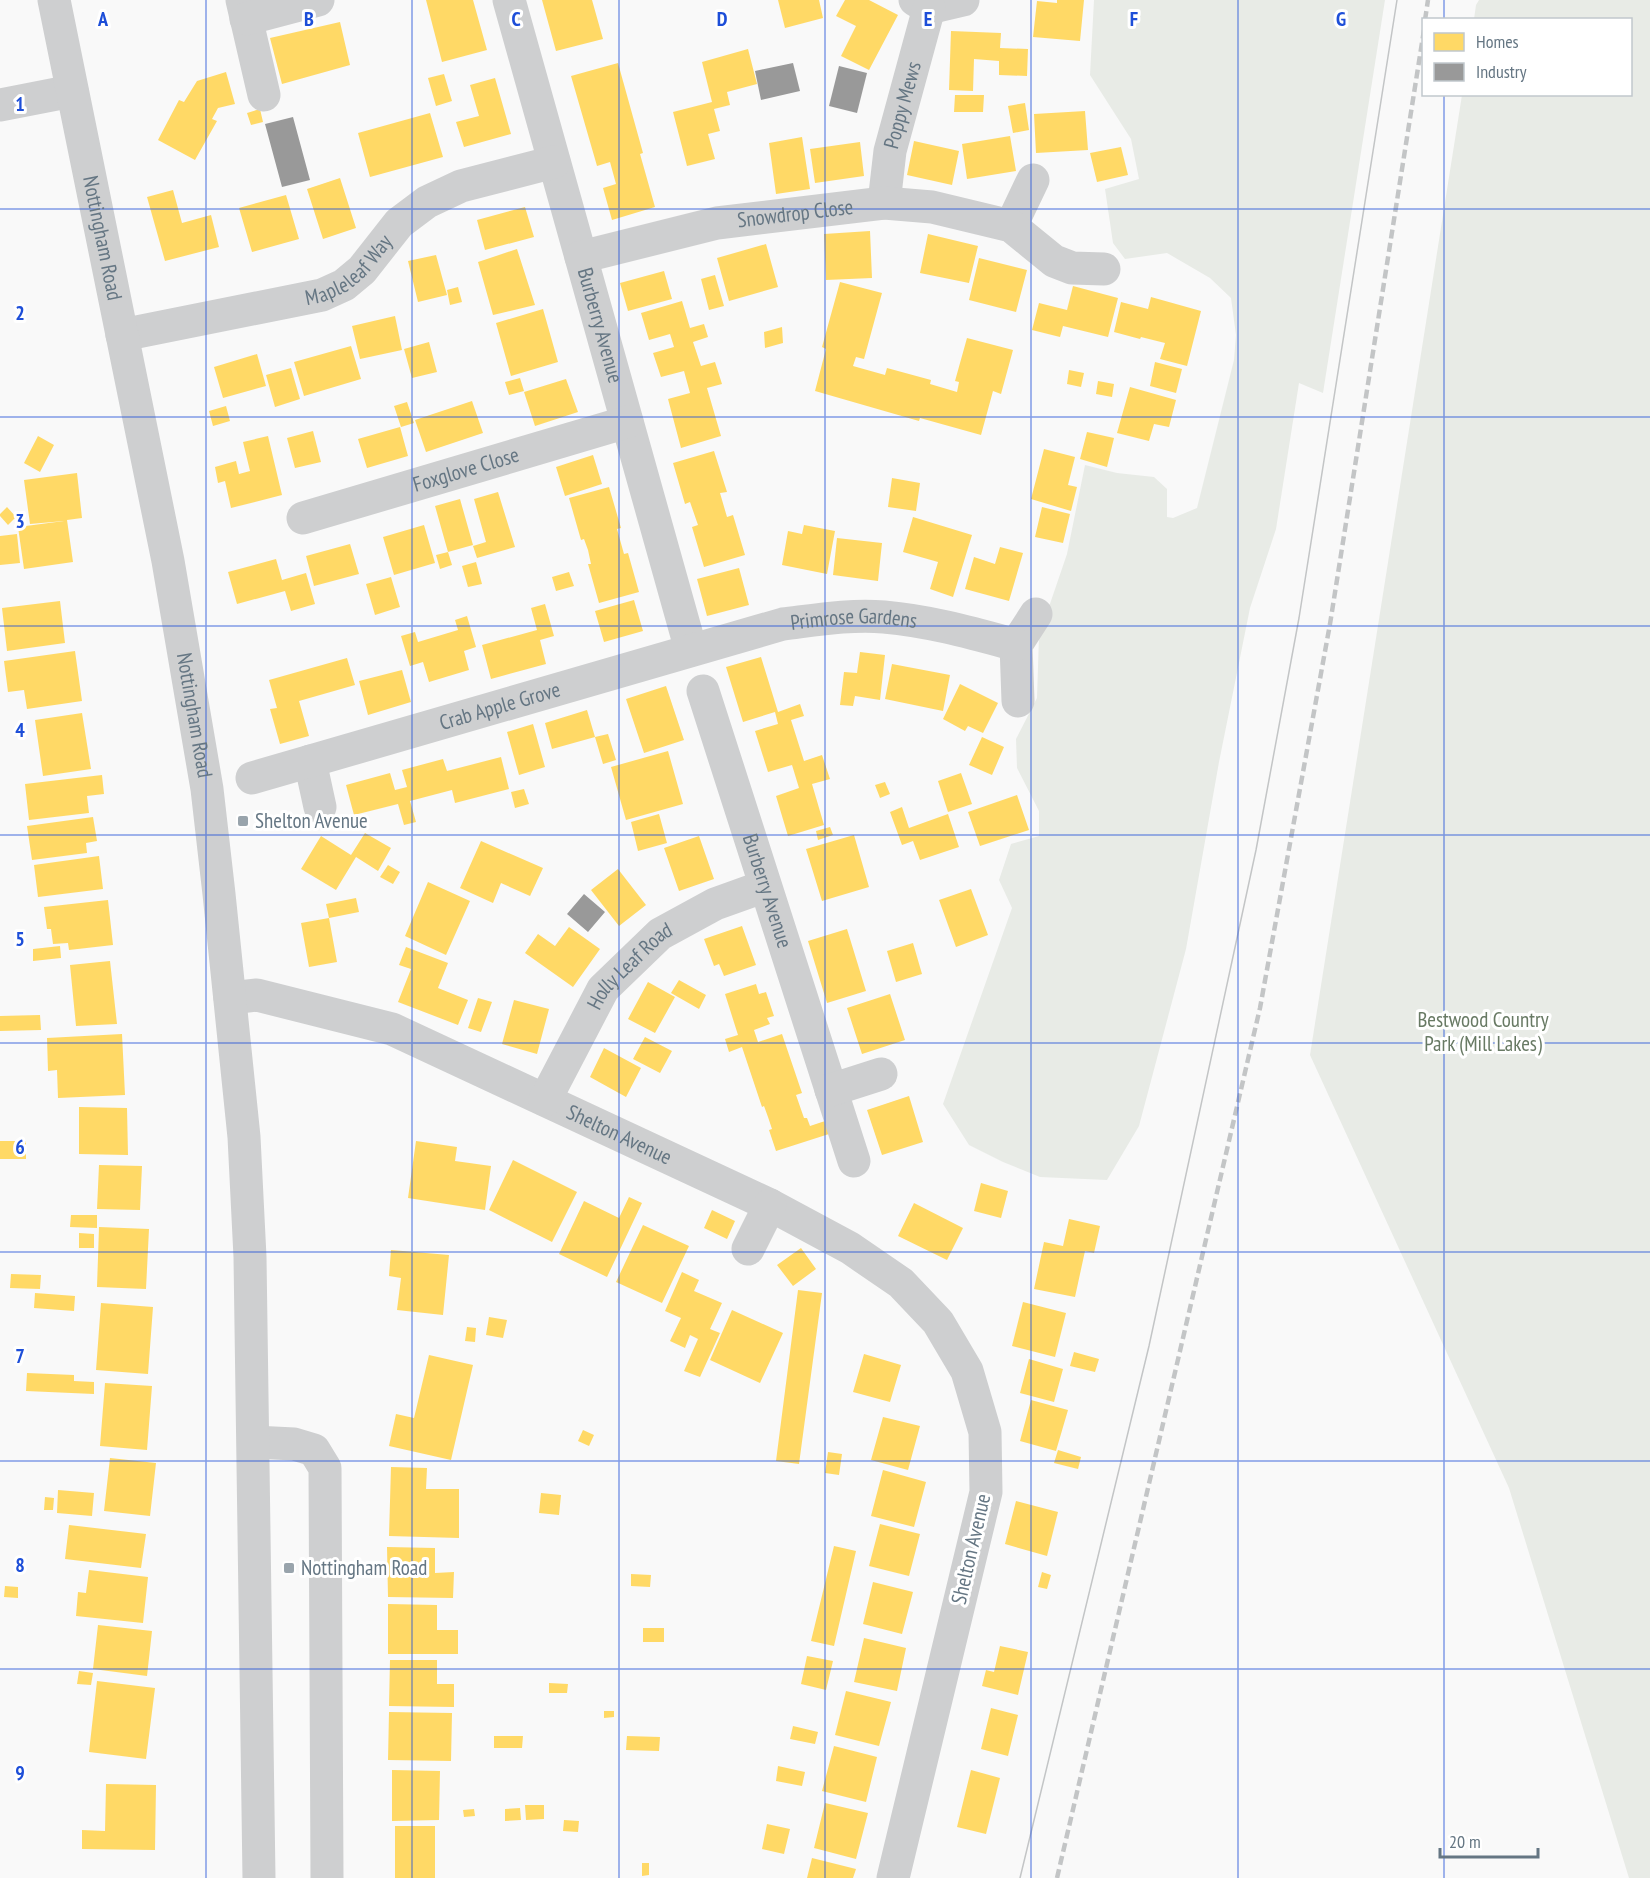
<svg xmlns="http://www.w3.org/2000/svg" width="1650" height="1878" font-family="'PT Sans Narrow',sans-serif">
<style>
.green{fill:#e8ebe6}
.homes{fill:#ffd966}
.industry{fill:#999}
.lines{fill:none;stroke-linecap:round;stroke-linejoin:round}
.minor{stroke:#cecfd0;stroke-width:33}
.tertiary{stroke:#cecfd0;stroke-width:33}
.tram{stroke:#c3c5c6;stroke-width:1.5}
.rail{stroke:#c3c5c6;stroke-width:4.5;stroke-dasharray:9 4.5;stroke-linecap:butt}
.grid{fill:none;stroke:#1d4ed8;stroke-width:1.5;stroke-opacity:0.55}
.poi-dot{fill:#99a4ac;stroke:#fff;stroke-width:2}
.labels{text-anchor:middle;stroke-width:6;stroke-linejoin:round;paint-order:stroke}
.street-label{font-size:21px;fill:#657683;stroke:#fff}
.poi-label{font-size:21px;fill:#657683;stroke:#fff;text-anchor:start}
.park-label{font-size:21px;fill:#687a64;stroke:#fff}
.grid-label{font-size:20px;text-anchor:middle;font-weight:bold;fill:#1d4ed8;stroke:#fff;stroke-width:6;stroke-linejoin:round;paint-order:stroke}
</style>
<rect width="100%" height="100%" fill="#f9f9f9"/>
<path class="green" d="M1094,0H1385L1323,393L1299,383L1276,529L1250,608L1219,762L1186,949L1139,1126L1107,1180L1040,1177L1003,1162L969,1145L943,1104L1012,908L999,880L1011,844L1039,836V811L1017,768L1016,739L1037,698L1039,636L1067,554L1085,465L1117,473L1154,477L1167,489V517L1173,518L1197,508L1234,360L1236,335L1231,298L1210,278L1167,253L1125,259L1113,243L1105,189L1139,179L1131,139L1090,75Z
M1479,0H1650V1878H1629L1509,1488L1310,1055L1462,95L1630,94V20L1474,19L1476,5Z"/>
<path class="homes" d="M426,0H473L487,50L442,62Z
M542,0H592L603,39L556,51Z
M778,0H819L823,18L785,28Z
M845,0H869L898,15L869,70L841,56L856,26L836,16Z
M1057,0H1084L1080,41L1033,37L1037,1L1057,3Z
M340,22L350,65L282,84L270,38Z
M951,31L1001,33L1000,48L1028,49L1027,76L999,75V61L974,59L973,91L949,90Z
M748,49L757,84L727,92L730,105L714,109L720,131L708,134L715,159L687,166L673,112L712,102L702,62Z
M618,63L643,153L640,154L655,207L612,220L603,188L616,184L610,162L597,166L571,76Z
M226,72L235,104L218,108L212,119L217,121L195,160L158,140L179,100L184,102L197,81Z
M444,74L452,101L436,106L428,78Z
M495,78L511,134L464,147L456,122L479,116L470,85Z
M955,95H984L983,112H954Z
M1025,103L1029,130L1013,133L1008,106Z
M260,109L263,122L251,125L247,113Z
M1085,111L1088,150L1036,153L1034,114Z
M430,113L443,157L370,177L358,133Z
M1010,136L1016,171L967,179L962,144Z
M802,137L810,189L776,194L769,143Z
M914,141L959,151L952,185L907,175Z
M860,142L864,176L815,183L810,149Z
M1121,147L1128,175L1097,182L1090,153Z
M340,178L356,228L323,239L307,189Z
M173,190L182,223L211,215L219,247L165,261L147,197Z
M286,195L299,239L252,252L239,208Z
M525,207L534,237L485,250L477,220Z
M870,231L872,278L826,280L824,234Z
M928,234L978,246L969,283L920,273Z
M766,244L778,287L729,301L717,258Z
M517,249L535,305L493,315L478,262Z
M436,255L447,295L418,302L408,261Z
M979,258L1027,270L1016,312L969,300Z
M664,271L672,299L628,311L620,283Z
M715,275L724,306L709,310L701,279Z
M840,282L882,293L864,359L856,357L853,366L885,375L887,368L931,380L930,384L957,392L959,382L955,381L967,338L1013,350L1001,394L993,391L981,435L920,418L919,421L815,391L826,349L822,347Z
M1073,286L1118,298L1108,337L1063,326L1060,337L1032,330L1039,303L1067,310Z
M458,287L462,302L450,305L447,290Z
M1151,297L1201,311L1187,366L1160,359L1165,343L1141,337L1140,339L1114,332L1121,302L1148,309Z
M682,301L690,328L704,324L708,337L693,342L701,366L715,362L722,384L707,388L721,436L681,448L668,399L690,393L684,371L661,377L653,353L674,347L670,334L649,340L641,313Z
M543,309L558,362L511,376L496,323Z
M395,316L402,350L360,359L352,326Z
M782,327L783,343L765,348L764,332Z
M429,342L437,372L412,378L404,349Z
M351,346L361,379L304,396L294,362Z
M257,354L266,386L223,398L214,367Z
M1155,362L1182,369L1176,393L1150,386Z
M291,368L300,399L275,407L266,375Z
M1069,370L1084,373L1081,387L1067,384Z
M520,378L524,391L509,395L505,382Z
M566,379L578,412L535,426L524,392Z
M1098,381L1114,384L1112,397L1096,394Z
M1130,387L1176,400L1169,427L1154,424L1149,441L1117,433Z
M472,401L483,433L426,452L415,420Z
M407,402L414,423L401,427L394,406Z
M226,406L230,421L213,426L209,411Z
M400,427L408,456L367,468L358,439Z
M313,431L321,462L295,468L287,438Z
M1087,432L1114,438L1107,467L1080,459Z
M38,436L54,445L40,472L24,463Z
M268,436L282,495L231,508L225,481L218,483L215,467L236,461L239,474L250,471L243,442Z
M1044,449L1075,457L1068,485L1077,487L1071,511L1031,499Z
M714,451L727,492L720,493L727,517L733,515L745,555L704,567L692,527L698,525L690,502L685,504L673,463Z
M593,455L602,484L565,496L556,467Z
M77,473L82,518L67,520L73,562L24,569L18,527L64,521L30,524L24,480Z
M892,478L920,483L916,511L888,507Z
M609,487L621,528L617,529L624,554L628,553L639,592L599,603L588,564H591L588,550L584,539L581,540L569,498Z
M498,492L515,547L477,558L473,546L486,542L474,499Z
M460,499L473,545L448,552L435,506Z
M7,507L16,517L8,525L0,516V514Z
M1042,507L1070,514L1063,543L1035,537Z
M913,517L972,535L953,597L930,589L938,562L903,552Z
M424,525L435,563L394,575L383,537Z
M804,525L835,531L827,574L782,565L788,531L802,534Z
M17,534L20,563L0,565V536Z
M837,538L882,543L878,581L833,575Z
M350,544L359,574L314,586L306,556Z
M1000,547L1023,553L1009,601L965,589L974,557L995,564Z
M448,552L452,565L440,569L436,555Z
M276,559L282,580L306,573L315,604L291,611L285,591L237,604L228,572Z
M476,562L482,584L468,587L462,566Z
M739,568L749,605L707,616L697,579Z
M569,572L574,586L556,591L552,577Z
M391,577L400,607L375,615L366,584Z
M634,600L643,631L604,642L595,611Z
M60,601L65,643L7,651L2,608Z
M545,604L554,636L540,640L546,664L491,679L482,645L537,630L531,608Z
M467,616L476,647L464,651L469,670L429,682L423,662L410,666L401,636L415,632L418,642L458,630L455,620Z
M75,651L82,701L27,709L24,690L8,692L4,661Z
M860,652L885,655L880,700L855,696L853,706L840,705L844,672L857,673Z
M761,657L778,712L800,704L804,716L791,720L804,761L822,755L830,779L812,784L824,825L788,836L776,796L799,788L792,765L768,772L755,731L778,724L775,712L743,722L726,667Z
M347,658L355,685L299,701L309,736L280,744L270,709L277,708L269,680Z
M892,664L950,675L943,711L885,699Z
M402,670L411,702L368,715L359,681Z
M960,684L998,703L983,733L968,726L965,731L943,719Z
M666,686L684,740L644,753L626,699Z
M587,710L595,737L552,749L545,723Z
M82,713L91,769L43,776L35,720Z
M533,724L545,767L519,775L507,732Z
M608,734L616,760L603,764L595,737Z
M982,737L1004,747L992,775L969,765Z
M668,751L683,804L626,820L611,767Z
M501,757L509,789L455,803L452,790L410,801L416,822L404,825L398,804L354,815L346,785L390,773L395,790L407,787L402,770L443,759L447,771Z
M961,773L972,804L948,812L938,781Z
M102,775L104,794L87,796L89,813L29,820L25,784Z
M885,782L890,794L880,798L875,785Z
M524,789L529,804L515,808L511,792Z
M1017,795L1029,830L980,846L968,812Z
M902,807L909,828L948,814L959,847L920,860L913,841L902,845L890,812Z
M659,814L667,843L638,851L631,822Z
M93,817L97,841L86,843L87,853L32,860L27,826Z
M830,827L833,835L818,840L816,831Z
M365,833L391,848L378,871L356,857L336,890L301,869L321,836L351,855Z
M854,835L869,887L822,901L806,849Z
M699,836L714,879L679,891L664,848Z
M481,841L543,868L530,896L501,883L493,903L460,888Z
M99,856L103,889L38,897L34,865Z
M388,865L400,872L393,884L380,877Z
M618,869L646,905L619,926L591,890Z
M428,882L470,901L446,955L405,936Z
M971,889L988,935L956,947L939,900Z
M356,898L359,912L329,918L326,904Z
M108,900L113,945L69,950L68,943L53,944L51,929H47L44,907Z
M329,918L337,962L309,967L301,923Z
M742,926L756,965L724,976L719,964L714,966L704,939Z
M569,927L600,949L573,987L525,953L538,934L555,946Z
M847,929L866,991L827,1003L808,941Z
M913,943L922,974L896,982L887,951Z
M60,946L61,958L33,961V949Z
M406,947L448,963L438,988L468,1000L458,1025L398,1002L411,969L399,965Z
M110,961L117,1024L76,1026L70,965Z
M679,980L706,995L699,1009L671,993Z
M648,982L675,997L655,1033L628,1019Z
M756,984L759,994L766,992L774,1016L767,1018L770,1024L754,1030L758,1042L782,1034L802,1093L796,1095L804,1118H807L810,1126L825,1121L829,1134L776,1151L769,1130L772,1129L768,1117L764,1106L762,1107L742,1047L729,1052L725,1039L738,1035L725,994Z
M890,994L905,1040L862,1054L847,1008Z
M478,998L492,1002L481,1032L468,1028Z
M514,1000L549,1009L537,1054L502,1044Z
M40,1015L41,1030L0,1031V1016Z
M122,1034L125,1095L58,1098L57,1070L48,1071L47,1038Z
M645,1037L672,1051L660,1073L633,1059Z
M604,1048L641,1068L626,1097L590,1077Z
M909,1096L923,1142L882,1155L867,1110Z
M79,1107L127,1108L128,1155L79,1154Z
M0,1141H26V1159H0Z
M416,1141L457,1147L455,1161L491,1166L485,1210L408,1198Z
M513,1160L577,1192L552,1242L489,1210Z
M99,1165L142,1166L140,1210L97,1209Z
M981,1183L1008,1191L1001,1218L974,1211Z
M629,1197L642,1203L607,1277L559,1254L584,1201L619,1218Z
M914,1203L963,1228L947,1260L898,1236Z
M712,1210L735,1221L727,1239L704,1228Z
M71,1215H97V1228L70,1227Z
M1069,1219L1100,1226L1094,1253L1085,1251L1075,1297L1034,1289L1044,1242L1063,1246Z
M643,1225L689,1246L662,1303L616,1282Z
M99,1227L149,1229L146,1289L97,1287Z
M79,1233L94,1234V1248H79Z
M801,1248L816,1269L793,1286L777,1265Z
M391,1250L449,1255L443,1315L397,1310L401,1278L389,1276Z
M682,1272L699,1280L694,1291L722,1303L710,1329L720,1333L700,1377L684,1371L698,1339L690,1335L685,1348L670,1341L681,1318L665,1311Z
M11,1274L41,1275L40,1289L10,1288Z
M798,1290L822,1293L799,1464L776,1461Z
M35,1293L75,1296L74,1311L34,1308Z
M1023,1302L1066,1313L1055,1357L1012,1346Z
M101,1303L153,1307L148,1374L96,1370Z
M732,1310L783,1333L760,1383L710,1360Z
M489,1317L507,1320L503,1338L486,1335Z
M467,1327L476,1328L475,1342L465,1341Z
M1074,1352L1099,1359L1095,1372L1070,1366Z
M864,1354L901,1365L890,1402L853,1392Z
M429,1355L473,1365L451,1460L389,1446L396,1414L414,1418Z
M1029,1359L1063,1369L1054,1402L1020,1393Z
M27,1373L74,1375V1381L94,1382V1394L26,1391Z
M105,1383L152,1386L147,1450L100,1446Z
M1031,1400L1068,1410L1056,1451L1020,1441Z
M883,1417L920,1426L908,1470L871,1460Z
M583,1430L594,1435L589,1446L578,1441Z
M1058,1450L1081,1457L1078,1469L1054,1463Z
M828,1452L842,1454L839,1475L825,1473Z
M110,1458L156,1463L150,1516L104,1511Z
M391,1467L427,1468L426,1489H459V1538L389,1536Z
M883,1470L926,1482L914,1527L871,1516Z
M58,1490L94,1493L92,1516L57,1513Z
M541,1493L561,1495L559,1515L539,1513Z
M45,1497L54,1498L53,1510H44Z
M1016,1501L1058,1512L1047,1556L1005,1544Z
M880,1524L920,1534L909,1576L869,1566Z
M69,1525L146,1534L141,1568L65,1559Z
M834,1546L856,1551L834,1646L811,1641Z
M387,1547L435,1548V1573L454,1572L453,1598L388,1597Z
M89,1570L148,1577L143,1623L76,1616L78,1592L86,1593Z
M1042,1572L1051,1575L1047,1589L1038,1587Z
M631,1574L651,1575L650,1587L631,1586Z
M873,1582L913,1592L902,1634L863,1624Z
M5,1586L18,1587V1598L4,1597Z
M388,1604L437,1605V1630H458V1654H388Z
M98,1625L152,1631L147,1676L93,1669Z
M643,1628H664V1642H643Z
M864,1638L906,1648L897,1691L854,1682Z
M1000,1646L1028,1652L1018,1695L982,1686L986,1670L994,1672Z
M807,1656L833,1661L826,1690L801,1684Z
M390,1660H437V1684H454V1707L389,1706Z
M79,1671L93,1673L91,1685L77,1684Z
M97,1681L155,1688L146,1759L89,1752Z
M549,1683L568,1684L567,1693H549Z
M846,1691L891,1702L879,1746L835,1735Z
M991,1708L1018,1715L1008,1756L981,1749Z
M604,1711H614V1717L604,1718Z
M389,1712L452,1713L451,1761L388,1760Z
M793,1726L818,1732L815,1744L790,1739Z
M494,1736H523L522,1748H494Z
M627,1736L660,1737L659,1751L626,1750Z
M834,1746L877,1757L866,1802L822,1791Z
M778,1766L805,1772L802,1786L776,1781Z
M392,1770L440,1771L439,1820L392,1821Z
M971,1770L1000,1778L986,1834L957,1827Z
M106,1784L156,1785L155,1850L82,1849V1830L105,1831Z
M825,1803L868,1813L856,1859L814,1848Z
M525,1805H544V1819L526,1820Z
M520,1808L521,1820L505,1821V1809Z
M474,1809L475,1816L464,1817L463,1810Z
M564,1820L579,1821L578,1832L563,1831Z
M767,1824L790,1829L784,1854L762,1849Z
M395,1826H435V1878H395Z
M812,1858L856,1869L853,1878H807Z
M642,1863H649V1875L642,1876Z"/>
<path class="industry" d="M793,63L800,91L761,100L755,71Z
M839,66L867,73L857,113L829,106Z
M293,117L310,180L282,187L265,124Z
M584,894L605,912L588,932L567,914Z"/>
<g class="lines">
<g class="minor">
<path d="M242,0L264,95"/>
<path id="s1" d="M509,0L691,650"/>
<path d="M915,0L929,8L963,0"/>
<path d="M246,19L318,0"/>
<path d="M0,105L72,91"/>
<path id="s2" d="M884,203L890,151L929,8"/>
<path d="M1011,226L1033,180"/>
<path id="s3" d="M581,257L717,223L884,203L932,207L1011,226L1054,261L1072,268L1104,269"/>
<path id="s4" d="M122,335L322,295L344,285L362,270L399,223L427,202L461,186L554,162"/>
<path id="s5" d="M303,518L627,422"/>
<path id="s6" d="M703,691L854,1161"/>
<path d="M1018,701L1016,645L1036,614"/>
<path d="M310,761L320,807"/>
<path id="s7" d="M252,778L783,624C816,620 851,614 884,617C930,621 972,633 1016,645"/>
<path id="s8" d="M230,998L257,995L392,1029L770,1205L850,1248L901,1283L938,1322L967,1371L985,1432L986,1492L893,1878"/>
<path d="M831,1090L881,1074"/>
<path id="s9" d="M545,1100L603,989L660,934L715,904L765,886"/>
<path d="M748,1249L770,1205"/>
<path d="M254,1442L294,1444L314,1450L325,1468L327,1878"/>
</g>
<path class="tertiary" id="s10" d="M54,0L168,561L207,789L219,894L244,1137L250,1257L259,1878"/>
<path class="tram" d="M1020,1878L1149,1346L1256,850L1299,618L1397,0"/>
<path class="rail" d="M1425,20L1428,0
M1057,1878L1260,1008L1330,624L1424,30"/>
</g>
<path class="grid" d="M206,0V1878M412,0V1878M619,0V1878M825,0V1878M1031,0V1878M1238,0V1878M1444,0V20M1444,94V1878M0,209H1650M0,417H1650M0,626H1650M0,835H1650M0,1043H1650M0,1252H1650M0,1461H1650M0,1669H1650"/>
<g class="poi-dot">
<rect x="237" y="815" width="12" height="12" rx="3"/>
<rect x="283" y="1562" width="12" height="12" rx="3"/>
</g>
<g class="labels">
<g class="street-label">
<text dy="7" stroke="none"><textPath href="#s2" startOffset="100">Poppy Mews</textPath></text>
<text dy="7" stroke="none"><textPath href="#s3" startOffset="219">Snowdrop Close</textPath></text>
<text dy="7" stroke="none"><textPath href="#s10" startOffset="243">Nottingham Road</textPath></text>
<text dy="7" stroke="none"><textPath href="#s4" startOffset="240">Mapleleaf Way</textPath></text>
<text dy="7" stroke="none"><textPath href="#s1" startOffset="338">Burberry Avenue</textPath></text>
<text dy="7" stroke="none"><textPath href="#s5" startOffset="170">Foxglove Close</textPath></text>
<text dy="7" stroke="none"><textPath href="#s7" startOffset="624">Primrose Gardens</textPath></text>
<text dy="7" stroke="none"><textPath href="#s7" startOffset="258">Crab Apple Grove</textPath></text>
<text dy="7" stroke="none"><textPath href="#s10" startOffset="729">Nottingham Road</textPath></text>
<text dy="7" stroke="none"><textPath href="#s6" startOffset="210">Burberry Avenue</textPath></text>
<text dy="7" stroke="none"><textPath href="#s9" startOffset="160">Holly Leaf Road</textPath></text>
<text dy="7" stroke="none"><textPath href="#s8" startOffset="417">Shelton Avenue</textPath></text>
<text transform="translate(971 1549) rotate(-77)" y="7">Shelton Avenue</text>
</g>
<g class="poi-label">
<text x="255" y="828">Shelton Avenue</text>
<text x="301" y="1575">Nottingham Road</text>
</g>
<g class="park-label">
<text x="1483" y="1027">Bestwood Country<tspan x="1483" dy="24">Park (Mill Lakes)</tspan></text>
</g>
</g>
<g class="grid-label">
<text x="103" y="26">A</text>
<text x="309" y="26">B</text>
<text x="516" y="26">C</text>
<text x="722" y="26">D</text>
<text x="928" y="26">E</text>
<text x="1134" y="26">F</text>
<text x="1341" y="26">G</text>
<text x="20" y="111">1</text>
<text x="20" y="320">2</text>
<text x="20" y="528">3</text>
<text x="20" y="737">4</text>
<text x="20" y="946">5</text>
<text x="20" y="1154">6</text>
<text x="20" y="1363">7</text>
<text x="20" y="1572">8</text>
<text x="20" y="1780">9</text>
</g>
<rect x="1422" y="18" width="210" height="78" fill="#ffffff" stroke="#c1c8cd" stroke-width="1.5"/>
<rect x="1434" y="33" width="30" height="18" fill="#ffd966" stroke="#c1c8cd" stroke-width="1.5"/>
<text x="1476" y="48" font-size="18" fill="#657683">Homes</text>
<rect x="1434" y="63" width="30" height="18" fill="#999999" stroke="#c1c8cd" stroke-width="1.5"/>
<text x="1476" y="78" font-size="18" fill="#657683">Industry</text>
<path d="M1440 1848v9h98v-9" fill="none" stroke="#657683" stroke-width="3"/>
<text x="1449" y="1848" font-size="18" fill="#657683" stroke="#ffffff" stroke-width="4.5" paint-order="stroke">20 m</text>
</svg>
